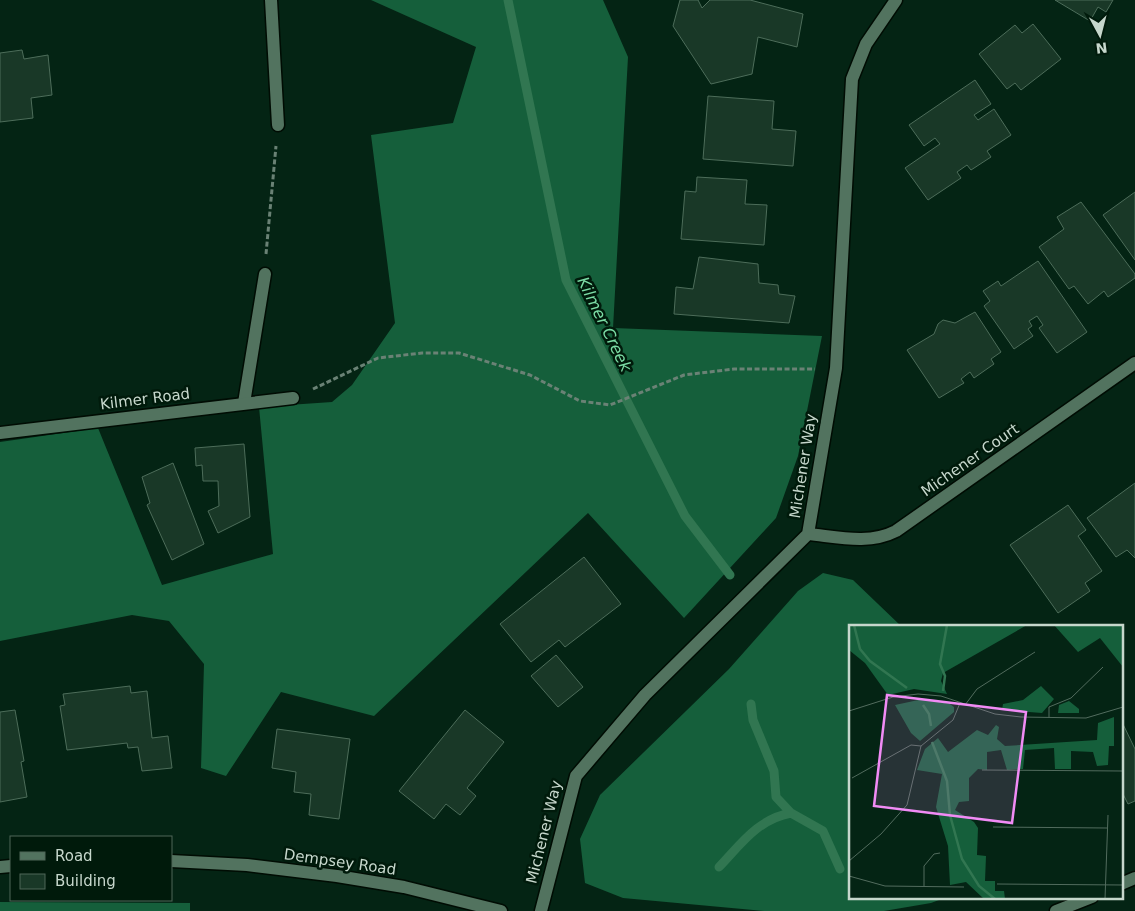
<svg xmlns="http://www.w3.org/2000/svg" width="1135" height="911" font-family="'DejaVu Sans',sans-serif">
<style>
.forest{fill:#155f3b}
.lines{fill:none;stroke-linecap:round;stroke-linejoin:round}
.stream{stroke:#317651;stroke-width:9}
.building{fill:#193827;stroke:#4d6d5a}
.service-casing{stroke:#000c03;stroke-width:15}
.minor-casing{stroke:#000c03;stroke-width:15}
.tertiary-casing{stroke:#000c03;stroke-width:15}
.path{stroke:#6a8275;stroke-width:3;stroke-dasharray:5 2.5;stroke-linecap:butt}
.service{stroke:#52735f;stroke-width:12}
.minor{stroke:#52735f;stroke-width:12}
.tertiary{stroke:#52735f;stroke-width:12}
.labels{text-anchor:middle;stroke-width:5;stroke-linejoin:round;paint-order:stroke}
.street-label{font-size:15px;fill:#c6d7cc;stroke:#001a0b}
.water-label{font-size:16px;font-style:italic;fill:#7bdca5;stroke:#001a0b}
.inset-river{fill:none;stroke:#317651;stroke-width:2.5}
.inset-road{fill:none;stroke:#526c5e;stroke-width:1}
.view{fill:#f18bf5;fill-opacity:0.15;stroke:#f18bf5;stroke-width:2.5}
.inset-edge{fill:none;stroke:#c6d7cc;stroke-width:2.5}
</style>
<rect width="100%" height="100%" fill="#042414"/>
<path class="forest" d="M371,0H603L628,57L613,328L822,336L798,456L776,518L684,618L588,513L374,716L281,692L226,776L201,768L204,664L169,621L132,615L0,641V442L98,428L162,585L273,554L259,407L332,402L352,385L395,323L371,135L453,123L476,47Z
M823,573L853,580L901,626H850V897H947L931,903L884,911H764L623,898L585,883L580,839L600,795L729,669L798,591Z
M0,902L190,903V911H0Z"/>
<g class="lines">
<path class="stream" d="M508,0L566,280L685,516L730,575
M751,704L753,720L774,771L776,797L791,813L823,831L840,869
M719,867C741,844 758,819 791,813"/>
</g>
<path class="building" d="M680,0H698L702,8L710,0H750L803,14L797,47L758,37L752,74L711,84L673,26Z
M1055,0H1113L1106,12L1098,7L1090,21Z
M1033,24L1061,59L1021,90L1015,83L1007,89L979,54L1015,25L1022,33Z
M22,50L24,59L48,55L52,95L31,98L33,118L0,122V53Z
M975,80L991,104L974,115L978,120L994,109L1011,135L987,151L991,157L971,170L967,165L957,172L961,178L928,200L905,168L940,144L935,138L924,146L909,125Z
M708,96L774,101L772,129L796,131L793,166L703,159Z
M697,177L747,180L745,204L767,205L764,245L681,239L685,191L696,192Z
M1135,192V260L1103,215Z
M1081,202L1135,274V278L1108,297L1104,291L1088,304L1074,286L1069,289L1039,247L1064,229L1057,217Z
M699,257L758,264L759,283L778,285L779,294L795,296L789,323L674,314L676,287L693,289Z
M1038,261L1087,332L1057,353L1039,328L1043,325L1037,316L1029,321L1032,326L1028,329L1033,336L1014,349L984,306L990,301L983,291L998,281L1001,286Z
M975,312L1001,352L991,359L994,364L974,378L970,372L961,379L964,383L939,398L907,350L934,334L938,324L943,320L955,323Z
M244,444L250,517L218,533L208,511L219,506L218,481H203L202,465L196,466L195,448Z
M173,463L204,544L172,560L147,505L150,503L142,477Z
M1135,483V558L1127,550L1116,557L1087,518Z
M1068,505L1086,530L1078,536L1102,571L1085,583L1090,591L1058,613L1010,545Z
M584,557L621,604L565,647L559,640L531,662L500,624Z
M556,655L583,687L558,707L531,676Z
M130,686L131,693L147,691L152,738L168,736L172,768L142,771L138,747L128,748L127,743L67,750L60,706L65,705L63,694Z
M15,710L24,761L21,762L27,797L0,802V712Z
M465,710L504,742L467,788L476,796L460,815L446,804L434,819L399,791Z
M1121,720L1135,749V801L1128,804L1121,790Z
M277,729L350,739L339,819L309,815L311,794L294,792L296,772L272,768Z"/>
<g class="lines">
<g class="service-casing">
<path id="service" d="M271,0L278,125
M244,403L265,274"/>
</g>
<g class="minor-casing">
<path id="minor" d="M0,433L293,398
M808,534C838,537 869,545 896,531L1135,363
M541,911L576,776L645,695L808,534L836,368L852,79L866,44L896,0"/>
</g>
<g class="tertiary-casing">
<path id="tertiary" d="M171,861L247,865L337,876L404,887L501,911
M0,867L11,866
M1121,884L1135,878
M1056,911L1092,897"/>
</g>
<path class="path" d="M266,254L276,146
M313,389L378,358L422,353H459L530,375L580,401L610,405L684,375L734,369H815"/>
<use href="#service" class="service"/>
<use href="#minor" class="minor"/>
<use href="#tertiary" class="tertiary"/>
</g>
<g class="labels">
<g class="street-label">
<text transform="translate(145 399) rotate(-7)" y="5">Kilmer Road</text>
<text transform="translate(970 460) rotate(-35)" y="5">Michener Court</text>
<text transform="translate(803 466) rotate(-81)" y="5">Michener Way</text>
<text transform="translate(544 832) rotate(-76)" y="5">Michener Way</text>
<text transform="translate(340 862) rotate(8)" y="5">Dempsey Road</text>
</g>
<g class="water-label">
<text transform="translate(605 324) rotate(64)" y="6">Kilmer Creek</text>
</g>
</g>
<g transform="translate(849 625)">
<rect width="274" height="274" fill="#042414"/>
<path d="M0,0H178L94,48L92,56L98,69L65,64L39,70L16,38L0,25ZM205,0H274V42L251,13L229,27ZM192,61L205,74L193,88L153,85L154,79L174,75ZM74,74L101,79L105,82V87L71,116L62,108L46,80ZM220,76L230,84V88H209L210,80ZM265,92V121H260L259,140L248,141L244,127L222,126V144H206L205,123L176,125L174,144L158,145L152,125L138,127V145L129,144L120,153V176L110,177L106,185L125,197L129,203L128,230L137,231L136,256H146V266H155L156,274H135L117,257L101,260L99,221L87,182L93,149L68,145L76,124L89,113L99,127L128,105L139,110L147,100L150,102L148,114L156,121L248,115L249,98Z" fill="#155f3b"/>
<path class="inset-river" d="M5,0L11,24L21,36L58,63M94,66L96,51L91,39L98,0M74,80L80,89L82,101M83,117L98,156L101,190L113,234L130,261L146,274"/>
<path class="inset-road" d="M116,80L128,64L186,27M0,86L44,72L69,69L92,71L146,89L172,92L237,93L274,82M200,93V82L222,73L254,42M133,145L274,146M3,153L62,120L72,121M144,202L258,203M0,236L32,209L58,180L72,121L104,95L111,78M0,251L36,261L115,262M148,259L274,260M75,261V241L85,229L91,228M256,274L259,190"/>
<path class="view" d="M38,70L177,87L163,198L25,181Z"/>
<rect width="274" height="274" class="inset-edge"/>
</g>
<rect x="10" y="836" width="162" height="65" fill="#001a0b" stroke="#4f6658"/>
<rect x="20" y="852" width="25" height="8" fill="#52735f" stroke="#4f6658"/>
<text x="55" y="861" font-size="15" fill="#c6d7cc">Road</text>
<rect x="20" y="874" width="25" height="15" fill="#193827" stroke="#4f6658"/>
<text x="55" y="886" font-size="15" fill="#c6d7cc">Building</text>
<g transform="translate(1100 35) rotate(173)" stroke="#001a0b" stroke-width="4" paint-order="stroke">
<path d="M0-4L9 19L0 12L-9 19Z" fill="#c6d7cc"/>
<text y="-8" font-size="14" font-weight="bold" text-anchor="middle" fill="#c6d7cc">N</text>
</g>
</svg>
